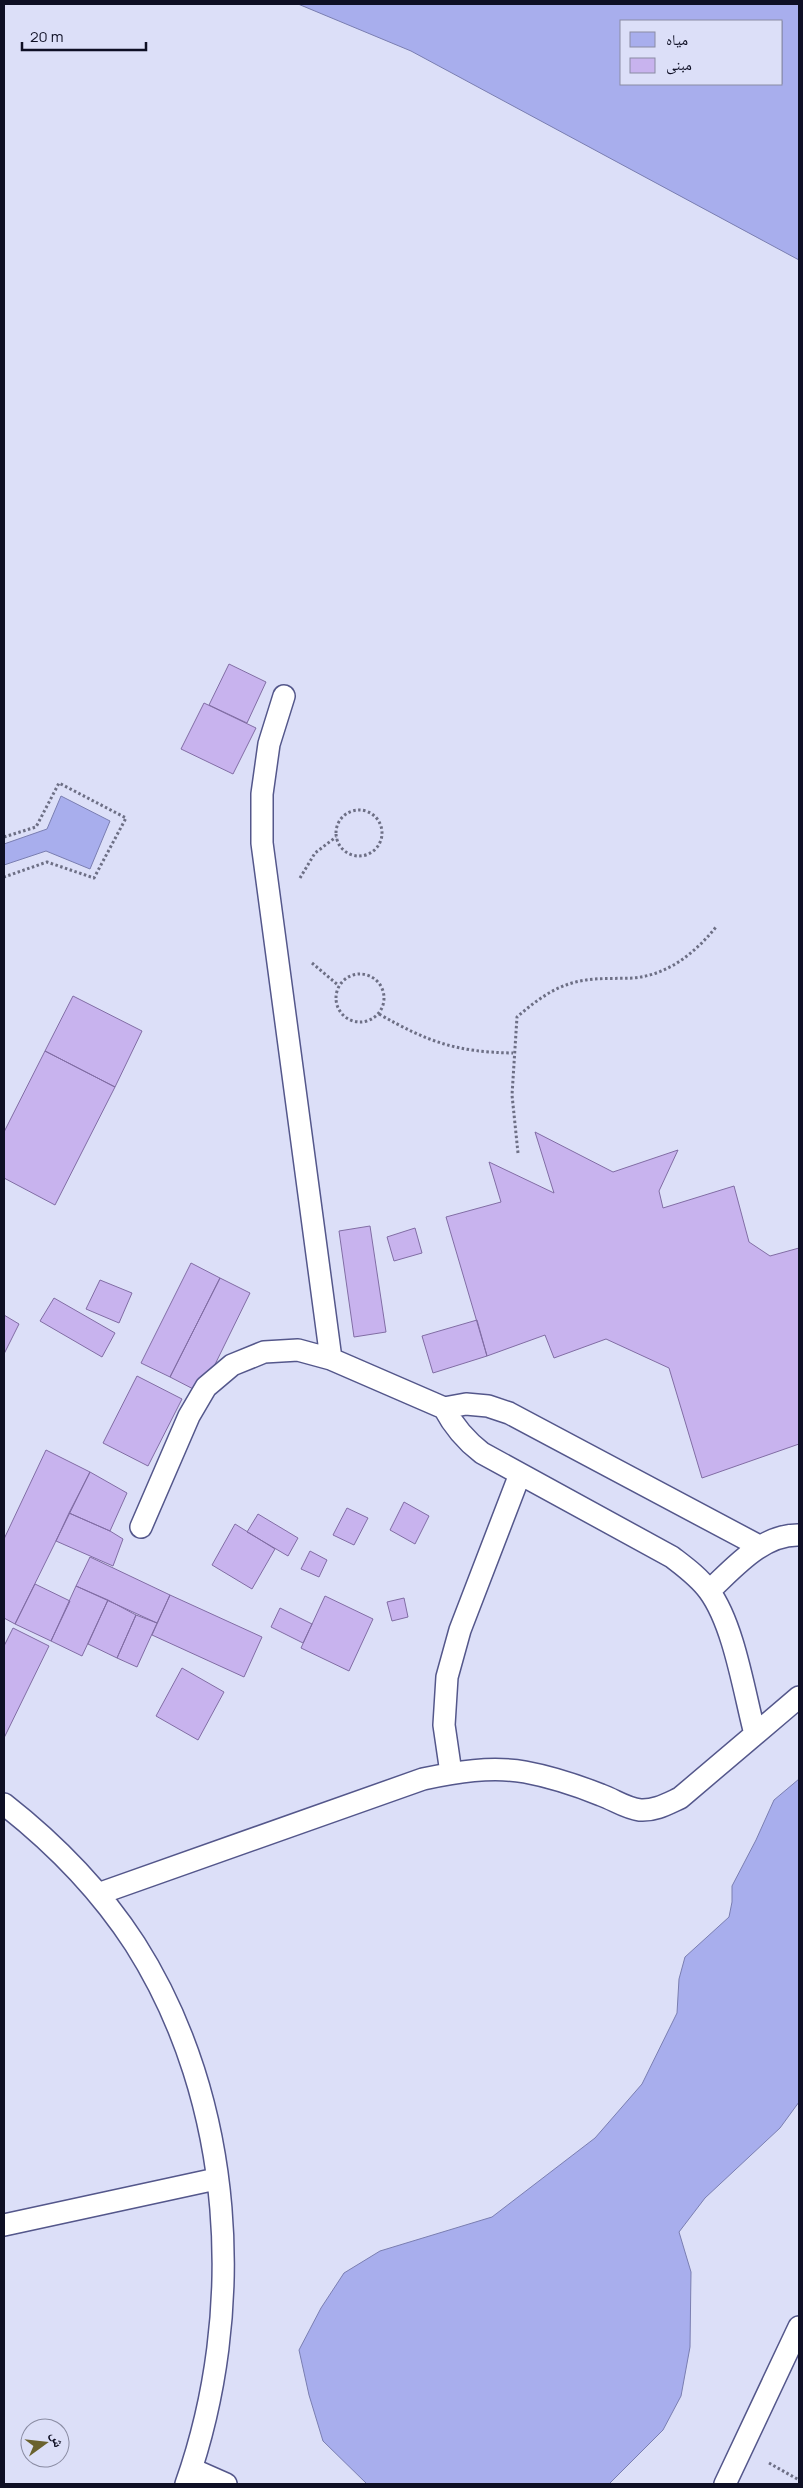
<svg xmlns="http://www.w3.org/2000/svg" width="803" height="2488" font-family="Manrope,'Noto Naskh Arabic',sans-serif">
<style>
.water{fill:#a8aeed;stroke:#7a7eb1;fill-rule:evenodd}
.building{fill:#c8b3ee;stroke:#816da4}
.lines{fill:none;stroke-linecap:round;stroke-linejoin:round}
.service-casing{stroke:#54578b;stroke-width:24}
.path{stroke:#6d6f85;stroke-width:3;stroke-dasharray:2.5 2.5;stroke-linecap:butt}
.service{stroke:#fff;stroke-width:21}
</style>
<rect width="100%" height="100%" fill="#dcdff8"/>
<path class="water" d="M298,4H799V260L411,51ZM622,21H782V84H622Z
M61,796L110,821L90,869L46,851L4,865V844L47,829Z
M799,1779V2102L780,2128L705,2198L679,2232L691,2272L690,2347L681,2396L663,2430L609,2484H367L323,2441L309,2395L299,2350L321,2308L344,2273L380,2251L492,2217L595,2138L642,2084L677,2013L679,1979L685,1957L729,1917L732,1902V1886L756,1840L774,1800Z"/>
<path class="building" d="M229,664L266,682L247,723L209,705Z
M204,703L256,728L233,774L181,749Z
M73,996L142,1031L115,1087L45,1051Z
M45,1051L115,1087L55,1205L4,1178V1132Z
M535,1132L613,1172L678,1150L659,1191L663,1208L734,1186L749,1242L770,1256L799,1248V1444L702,1478L669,1368L606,1339L554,1358L545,1335L487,1356L446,1217L501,1202L489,1162L554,1193Z
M370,1226L386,1332L354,1337L339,1231Z
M415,1228L422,1253L394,1261L387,1237Z
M191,1263L220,1278L170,1377L141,1363Z
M220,1278L250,1293L201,1393L170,1377Z
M100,1280L132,1293L119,1323L86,1309Z
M54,1298L115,1333L102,1357L40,1321Z
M4,1315L19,1324L4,1354Z
M477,1320L487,1356L433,1373L422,1336Z
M137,1376L182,1399L148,1466L103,1443Z
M46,1450L90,1472L15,1624L4,1618V1539Z
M90,1472L127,1493L110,1531L69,1513Z
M404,1502L429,1516L415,1544L390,1530Z
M347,1508L368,1518L354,1545L333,1535Z
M69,1513L110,1531L123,1539L113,1566L56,1541Z
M258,1514L298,1538L288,1556L247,1532Z
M235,1524L275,1549L252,1589L212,1565Z
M310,1551L327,1560L319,1577L301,1569Z
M90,1557L170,1595L157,1623L76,1586Z
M35,1584L70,1601L51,1641L15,1624Z
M76,1586L108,1600L82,1656L51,1641Z
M170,1595L262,1637L244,1677L152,1635Z
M325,1596L373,1619L349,1671L301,1648Z
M404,1598L408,1617L392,1621L387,1602Z
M108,1600L136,1615L117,1658L88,1644Z
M280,1608L312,1624L303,1643L271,1627Z
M136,1615L157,1623L137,1667L117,1658Z
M13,1628L49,1646L4,1738V1646Z
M182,1668L224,1692L198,1740L156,1716Z"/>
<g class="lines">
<g class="service-casing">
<path id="service" d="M284,696L269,744L262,794V843L331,1359
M444,1408C454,1427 465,1440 482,1453L672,1557C685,1567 699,1577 709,1591C734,1625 744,1692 755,1734
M141,1527L189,1416L206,1387L232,1365L264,1352L298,1350L331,1359L444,1408L466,1404L488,1406L509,1413L759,1546
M709,1591C734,1568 762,1534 799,1535
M451,1773L444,1725L447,1677L460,1630L520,1474
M4,1804C55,1844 100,1890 135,1944C235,2101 247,2311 186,2484
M98,1894L423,1779C456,1772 491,1766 525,1772C552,1777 576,1785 601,1795C615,1800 625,1808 640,1810C655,1811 667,1804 680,1798L799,1697
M4,2225L216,2179
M192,2469L226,2484
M725,2484L799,2327"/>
</g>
<path class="path" d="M336 833a23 23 0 1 1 46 0a23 23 0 1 1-46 0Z
M4,837L36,827L59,783L126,818L94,878L47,862L4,877
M300,878L315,853L336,837
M312,963L338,985
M336 998a24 24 0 1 1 48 0a24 24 0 1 1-48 0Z
M379,1014C428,1042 456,1052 513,1053
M518,1153L512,1095L517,1017C533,1003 551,989 572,983C592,977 613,979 633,978C668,975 695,953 716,927
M769,2463L799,2480"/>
<use href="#service" class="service"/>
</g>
<rect width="803" height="2488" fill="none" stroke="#0e0f24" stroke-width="10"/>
<rect x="620" y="20" width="162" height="65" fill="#dcdff8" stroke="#8a8ca3"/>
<rect x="630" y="32" width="25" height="15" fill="#a8aeed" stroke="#8a8ca3"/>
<text x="666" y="45" font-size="15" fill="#0e0f24">مياه</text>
<rect x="630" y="58" width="25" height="15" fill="#c8b3ee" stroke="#8a8ca3"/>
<text x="666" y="70" font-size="15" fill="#0e0f24">مبنى</text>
<g transform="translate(45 2443) rotate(75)"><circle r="24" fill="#dcdff8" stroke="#8a8ca3"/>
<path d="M0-4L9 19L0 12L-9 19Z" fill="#6a622e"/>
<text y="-8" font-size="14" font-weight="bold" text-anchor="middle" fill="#0e0f24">ش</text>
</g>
<path d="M22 42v8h124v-8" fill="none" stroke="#0e0f24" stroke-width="2.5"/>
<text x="30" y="42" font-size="15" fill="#0e0f24" stroke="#dcdff8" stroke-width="4" paint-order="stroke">20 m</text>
</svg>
